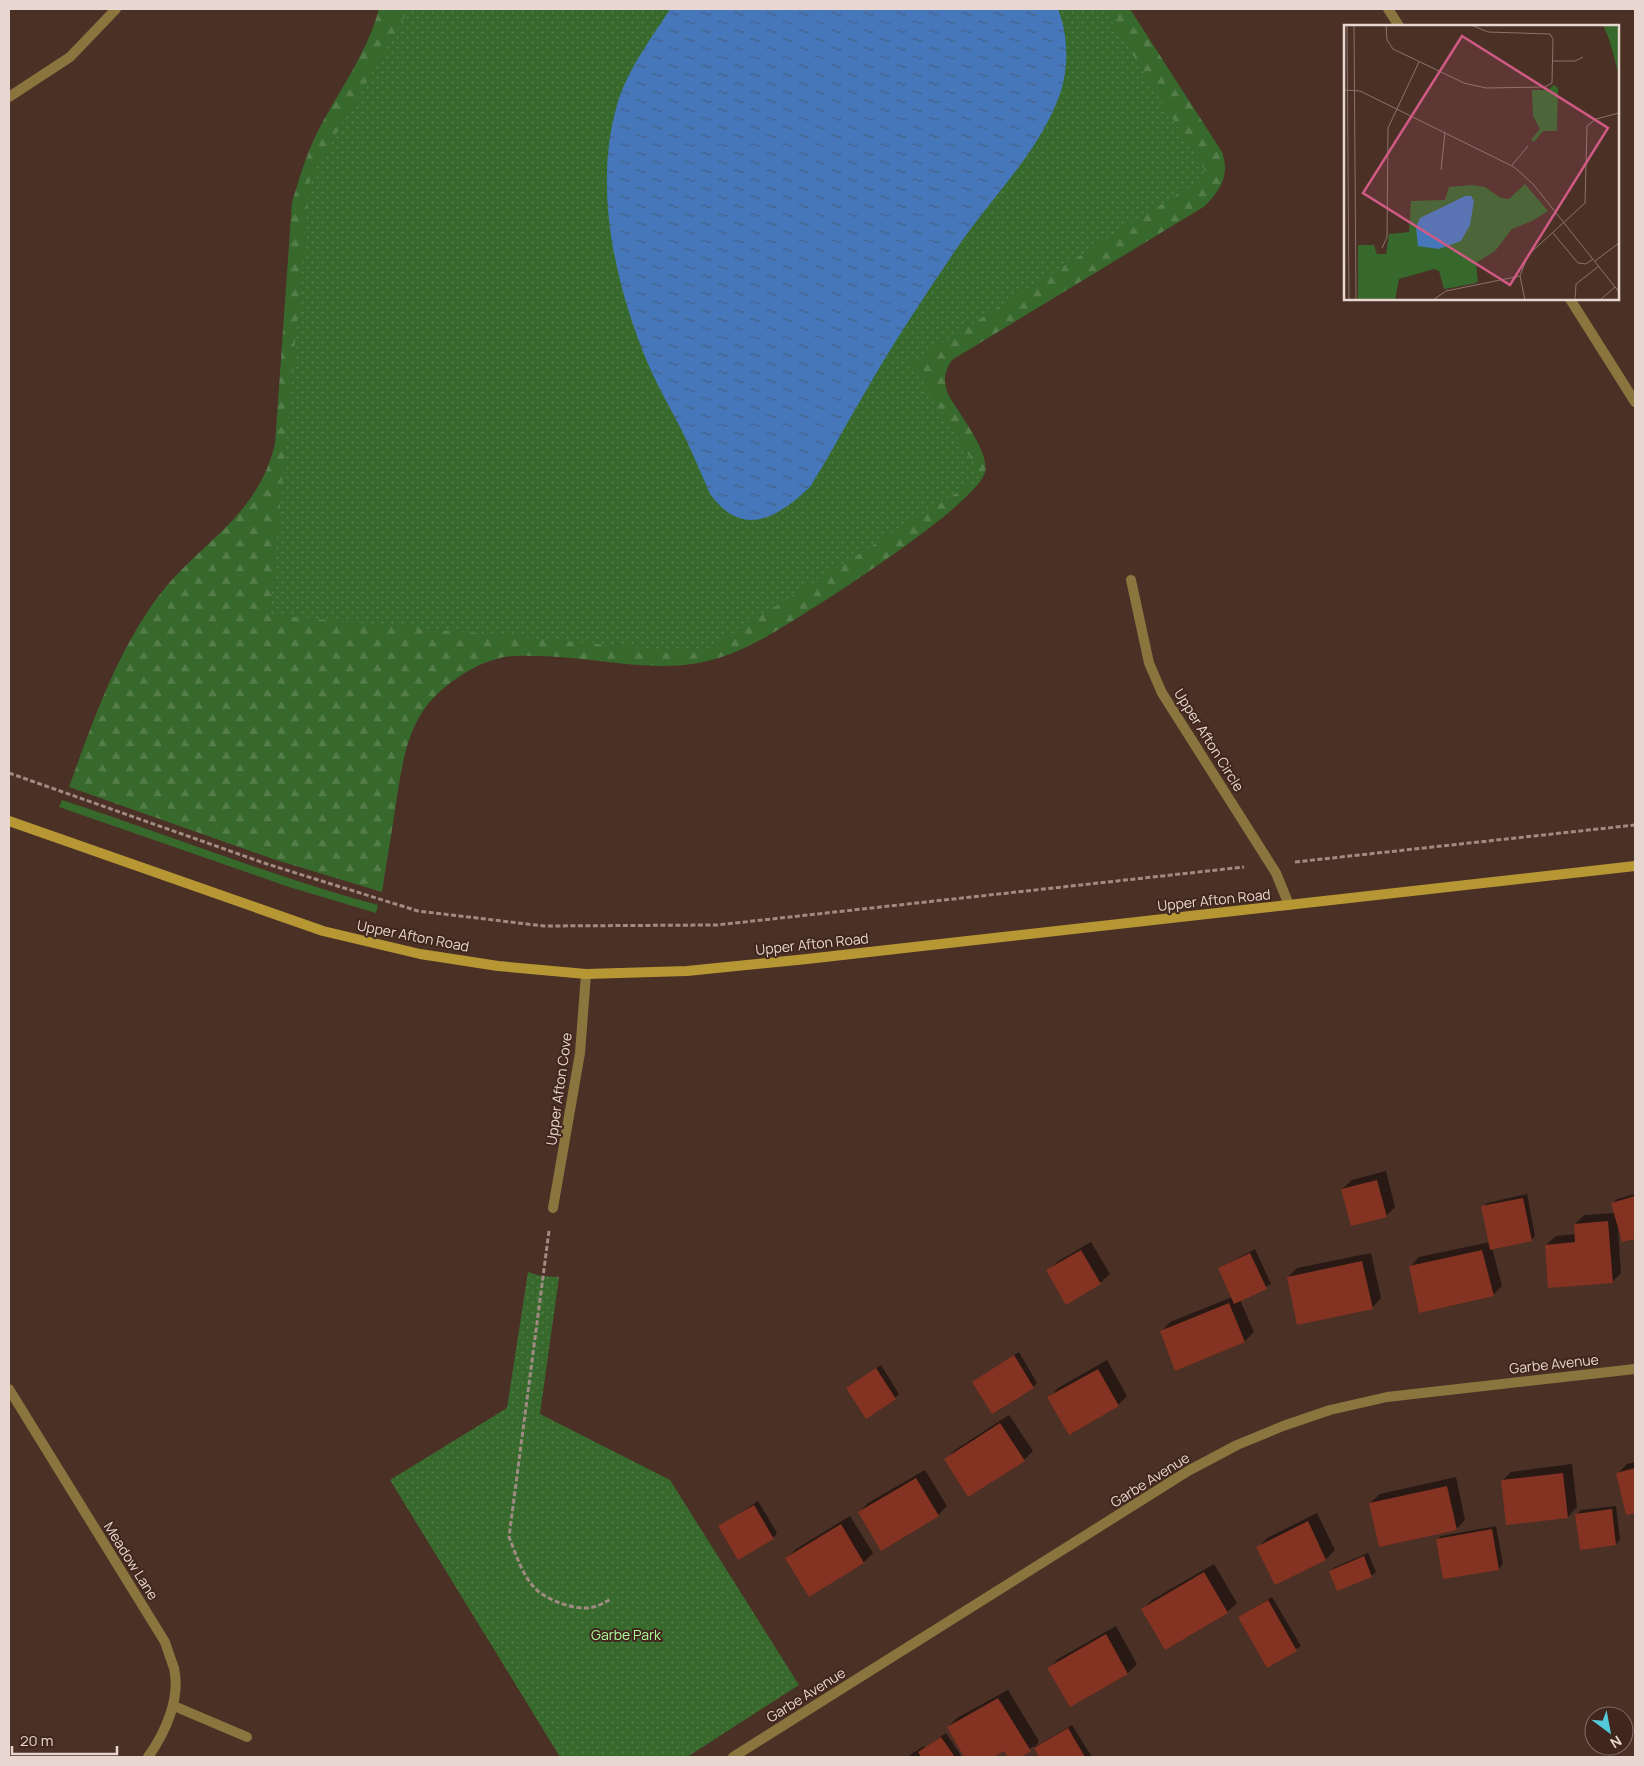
<svg xmlns="http://www.w3.org/2000/svg" width="1644" height="1766" font-family="Manrope,sans-serif">
<style>
.green{fill:#37682c}
.forest{fill:url(#forest-firs)}
.park{fill:url(#park-dots)}
.water{fill:url(#water-ripples)}
.shadow{fill:#0007}
.building{fill:#843221}
.lines{fill:none;stroke-linecap:round;stroke-linejoin:round}
.path{stroke:#a08b82;stroke-width:3;stroke-dasharray:5 2.5;stroke-linecap:butt}
.street{stroke:#89753d;stroke-width:10}
.secondary{stroke:#b69734;stroke-width:10}
.labels{text-anchor:middle;stroke-width:4;stroke-linejoin:round;paint-order:stroke}
.street-label{font-size:14px;fill:#e8d7d0;stroke:#40261d}
.park-label{font-size:14px;fill:#aefb9c;stroke:#40261d}
.inset-road{fill:none;stroke:#8a736a;stroke-width:1}
.view{fill:#cf5b84;fill-opacity:0.15;stroke:#cf5b84;stroke-width:2.5}
.inset-edge{fill:none;stroke:#e8d7d0;stroke-width:2.5}
</style>
<defs>
<pattern id="forest-firs" width="22" height="20" patternUnits="userSpaceOnUse" patternTransform="scale(1.25)"><rect width="22" height="20" fill="#37682c"/><path d="M5 1l3.5 6h-7zM16 11l3.5 6h-7z" fill="#547d4a"/></pattern>
<pattern id="park-dots" width="8" height="8" patternUnits="userSpaceOnUse" patternTransform="scale(1.25)"><rect width="8" height="8" fill="#37682c"/><path d="M2 2h.1M6 6h.1" fill="none" stroke="#547d4a" stroke-width="1.8" stroke-linecap="round"/></pattern>
<pattern id="water-ripples" width="26" height="14" patternUnits="userSpaceOnUse" patternTransform="scale(1.25)"><rect width="26" height="14" fill="#4677ba"/><path d="M2 4q2-2 4 0t4 0M15 11q2-2 4 0t4 0" fill="none" stroke="#466188"/></pattern>
</defs>
<rect width="100%" height="100%" fill="#4b3026"/>
<path class="green" d="M62,800C167,834 270,876 378,905L376,913L289,887L59,807Z"/>
<path class="forest" d="M379,9H1130L1222,152C1230,175 1221,189 1205,206L952,360C944,372 943,380 948,394C958,413 990,451 985,472C977,506 803,616 766,637C743,650 717,661 692,664C642,671 591,657 540,656C529,656 515,655 504,657C481,662 460,674 443,689C406,719 402,766 395,810C391,837 386,865 382,892L273,859L69,787C92,724 114,660 152,605C194,544 256,522 275,444L292,202C299,180 305,158 315,137C337,93 366,56 379,9Z"/>
<path class="park" d="M409,9H1104L1208,175L911,362L982,477L701,653L270,615L310,179Z
M528,1272L541,1276L559,1277L540,1414L670,1480L799,1685L687,1757H560L390,1480L507,1408Z"/>
<path class="water" d="M670,9H1058C1068,34 1069,65 1061,91C1041,151 992,196 957,248C926,294 895,340 867,389C848,421 830,455 810,487C777,518 743,539 710,494C701,473 692,452 682,431C671,409 658,387 648,364C615,285 593,188 617,105C627,70 651,39 670,9Z"/>
<path class="shadow" d="M1386,1171L1395,1207L1386,1216L1342,1189L1352,1180Z
M1527,1194L1535,1236L1531,1240L1492,1248L1502,1286L1493,1295L1410,1267L1419,1257L1490,1242L1483,1207L1487,1203Z
M1635,1194V1237L1622,1241L1618,1229L1621,1273L1612,1282L1546,1245L1556,1236L1576,1234L1575,1224L1584,1215L1615,1213L1613,1203L1617,1199Z
M1091,1242L1110,1274L1100,1283L1066,1303L1048,1271L1057,1262Z
M1255,1249L1271,1284L1240,1300L1254,1332L1245,1341L1161,1332L1170,1322L1232,1297L1219,1268Z
M1371,1253L1381,1298L1372,1308L1288,1277L1297,1268Z
M1019,1352L1037,1383L1033,1387L974,1382Z
M1107,1360L1127,1396L1118,1405L1049,1398L1058,1388Z
M881,1365L899,1394L895,1398L848,1388Z
M1009,1415L1033,1451L1024,1460L946,1459L955,1450Z
M1635,1462V1511L1627,1513L1618,1473L1627,1464Z
M1572,1464L1577,1507L1568,1517L1507,1524L1502,1481L1511,1472Z
M925,1470L947,1506L938,1515L859,1512L868,1503Z
M1456,1477L1465,1520L1456,1529L1370,1503L1380,1494Z
M758,1501L777,1533L773,1538L719,1527Z
M1616,1506L1620,1540L1616,1544L1577,1514L1581,1510Z
M1317,1513L1335,1550L1326,1559L1275,1584L1258,1547L1267,1538Z
M850,1516L873,1553L864,1562L809,1595L787,1558L796,1549Z
M1496,1526L1503,1564L1499,1569L1437,1540L1441,1536Z
M1368,1553L1376,1572L1371,1576L1330,1571L1335,1567Z
M1214,1564L1237,1603L1227,1612L1165,1648L1143,1609L1152,1600Z
M1272,1597L1301,1646L1268,1666L1239,1617Z
M1116,1626L1137,1664L1128,1673L1070,1705L1049,1668L1058,1659Z
M1008,1690L1039,1741L1035,1747L1072,1725L1092,1757H1040L1034,1746L1018,1757H1010L1005,1749L991,1757H965L948,1727L957,1718Z
M946,1733L962,1757H907L924,1746L925,1748Z"/>
<path class="building" d="M1377,1180L1387,1217L1351,1226L1341,1189Z
M1635,1196V1239L1622,1242L1611,1203Z
M1523,1198L1532,1241L1490,1250L1481,1206Z
M1608,1221L1613,1283L1548,1288L1545,1245L1575,1242L1574,1224Z
M1081,1250L1101,1284L1066,1305L1046,1270Z
M1482,1250L1494,1296L1419,1313L1409,1266Z
M1250,1253L1267,1289L1234,1304L1218,1268Z
M1362,1261L1373,1309L1297,1325L1287,1277Z
M1229,1303L1245,1342L1175,1371L1160,1331Z
M1014,1355L1034,1388L992,1414L972,1382Z
M876,1368L896,1399L866,1419L846,1388Z
M1098,1369L1119,1406L1069,1435L1047,1397Z
M1000,1423L1025,1461L968,1497L944,1459Z
M1635,1468V1513L1626,1515L1616,1473Z
M1563,1473L1568,1518L1506,1525L1501,1480Z
M916,1478L939,1516L881,1551L858,1512Z
M1447,1486L1457,1530L1379,1547L1369,1503Z
M754,1505L774,1539L738,1560L718,1526Z
M1612,1509L1616,1545L1580,1550L1575,1514Z
M1308,1521L1326,1560L1275,1585L1256,1547Z
M841,1524L864,1563L809,1597L785,1558Z
M1492,1529L1499,1570L1443,1579L1436,1539Z
M1364,1556L1372,1577L1337,1591L1329,1571Z
M1204,1572L1228,1613L1165,1650L1141,1609Z
M1268,1600L1297,1651L1267,1668L1238,1617Z
M1106,1634L1128,1674L1070,1707L1047,1668Z
M998,1698L1031,1751L1021,1757H1008L1004,1751L994,1757H964L947,1727Z
M1068,1728L1085,1757H1039L1034,1748Z
M941,1737L955,1757H921L918,1752Z"/>
<g class="lines">
<path class="path" d="M9,773L267,864L418,911L544,926L717,925L1244,867
M1295,862L1635,825
M549,1231L509,1537C516,1554 521,1572 533,1586C543,1599 577,1612 593,1607C599,1606 605,1602 611,1599"/>
<path class="street" d="M1388,9L1399,26
M9,97L70,57L116,9
M1570,299L1635,402
M1131,580L1149,663L1162,693L1276,873L1289,905
M553,1208L580,1053L586,974
M9,1389L165,1642C168,1651 171,1660 174,1668C181,1699 165,1733 148,1757
M174,1706L247,1737
M733,1757L1188,1471L1237,1445L1283,1426L1330,1410L1387,1397L1635,1369"/>
<path class="secondary" d="M9,821L323,931L420,954L498,966L586,974L687,971L807,959L1635,866"/>
</g>
<g class="labels">
<g class="street-label">
<text transform="translate(1209 740) rotate(58)" y="5">Upper Afton Circle</text>
<text transform="translate(1214 900) rotate(-6)" y="5">Upper Afton Road</text>
<text transform="translate(413 936) rotate(11)" y="5">Upper Afton Road</text>
<text transform="translate(812 944) rotate(-6)" y="5">Upper Afton Road</text>
<text transform="translate(559 1089) rotate(-82)" y="5">Upper Afton Cove</text>
<text transform="translate(1554 1364) rotate(-6)" y="5">Garbe Avenue</text>
<text transform="translate(1150 1480) rotate(-32)" y="5">Garbe Avenue</text>
<text transform="translate(131 1561) rotate(58)" y="5">Meadow Lane</text>
<text transform="translate(806 1695) rotate(-32)" y="5">Garbe Avenue</text>
</g>
<g class="park-label">
<text x="626" y="1640">Garbe Park</text>
</g>
</g>
<g transform="translate(1344 25)">
<rect width="275" height="275" fill="#4b3026"/>
<path d="M259,0H275V50L265,14ZM181,159L204,186L188,196L168,204L151,226L132,238L134,257L100,264L95,246L90,244L55,254L51,275H17L72,213L43,230L45,209L65,207L67,176L101,175L105,162L127,160L141,162L157,173L165,174Z" fill="#37682c"/>
<path d="M210,60L214,63L213,106H199L190,117L187,115L196,104L189,91L188,65H204ZM105,163H140L176,190L148,227L127,238L132,258L101,264L94,242L49,255V275H14V220H30L33,229H42L45,210H68V177H105Z" fill="#37682c"/>
<path d="M121,171H127L130,176L126,200L117,216L95,224L74,221L72,202L76,193Z" fill="#4677ba"/>
<path class="inset-road" d="M3,0L5,275M10,0L12,275M42,0L43,15L49,24L120,58L142,63L201,62L208,58L209,14L206,9L144,7L127,0M209,36H231L239,32M0,65L16,66L170,142L189,159L275,267M168,140L184,121M97,145L101,107M209,208L234,238L242,239L249,234M38,223L43,212L44,103L75,37M251,236L275,218M89,275L102,266L176,251M181,275L176,251L184,230L241,178L243,101L252,94L275,88M231,275L232,259L255,241M256,275L271,262"/>
<path class="view" d="M118,11L264,103L166,260L19,168Z"/>
<rect width="275" height="275" class="inset-edge"/>
</g>
<rect width="1644" height="1766" fill="none" stroke="#e8d7d0" stroke-width="20"/>
<g transform="translate(1609 1731) rotate(148)"><circle r="24" fill="#40261d" stroke="#836d65"/>
<path d="M0-4L9 19L0 12L-9 19Z" fill="#53cadc"/>
<text y="-8" font-size="14" font-weight="bold" text-anchor="middle" fill="#e8d7d0">N</text>
</g>
<path d="M12 1746v8h105v-8" fill="none" stroke="#e8d7d0" stroke-width="2.5"/>
<text x="20" y="1746" font-size="15" fill="#e8d7d0" stroke="#40261d" stroke-width="4" paint-order="stroke">20 m</text>
</svg>
